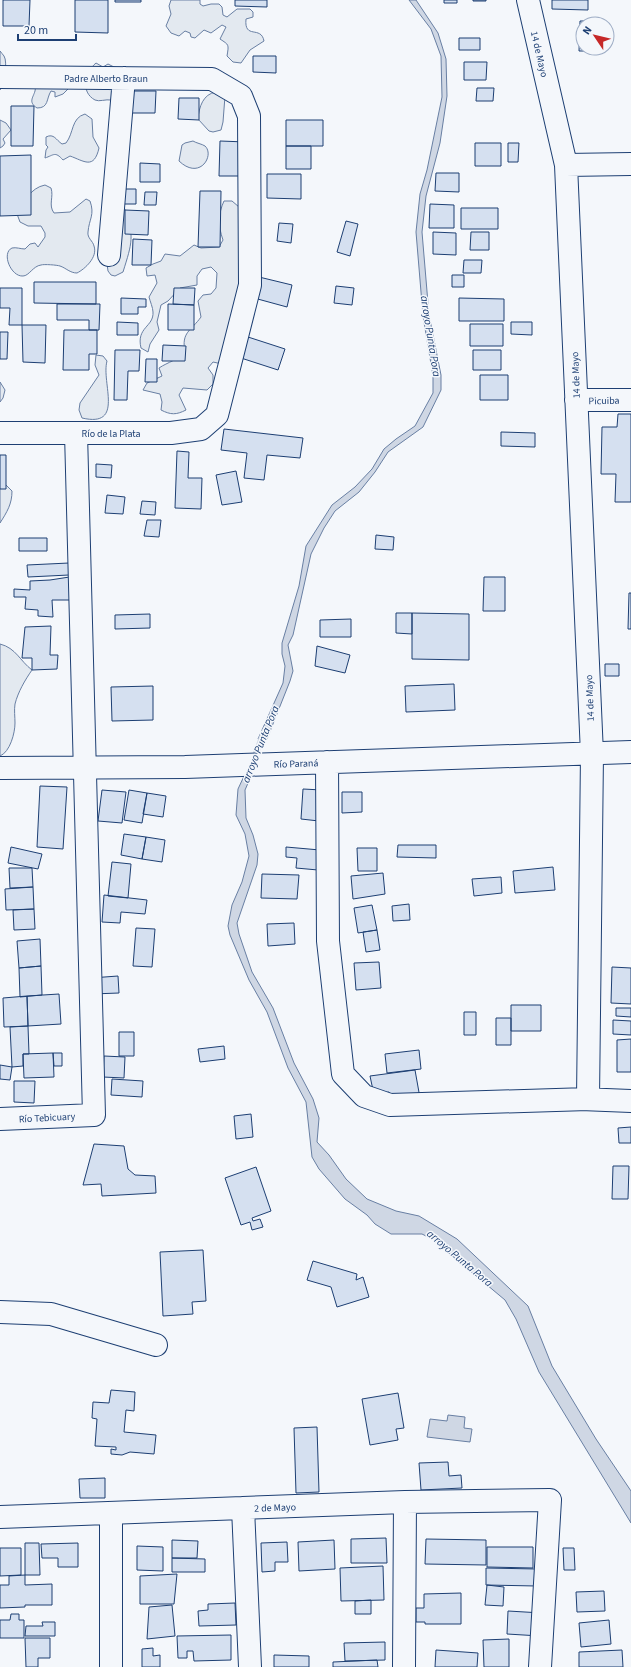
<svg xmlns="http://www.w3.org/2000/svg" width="631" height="1667" font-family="'Source Sans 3',sans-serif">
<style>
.green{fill:#e3e9f0;stroke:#687fa3}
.water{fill:#cfd7e4;stroke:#687fa3}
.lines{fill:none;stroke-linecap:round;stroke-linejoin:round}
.stream{stroke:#cfd7e4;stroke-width:6}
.building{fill:#d5e0f0;stroke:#1d3f73}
.minor-casing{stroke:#1d3f73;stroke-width:24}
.minor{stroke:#f4f7fb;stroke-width:22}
.labels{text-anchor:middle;stroke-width:3;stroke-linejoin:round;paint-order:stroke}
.street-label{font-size:10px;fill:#1d3f73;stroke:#f4f7fb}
.water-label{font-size:11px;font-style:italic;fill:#1d3f73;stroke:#f4f7fb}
</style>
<rect width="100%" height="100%" fill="#f4f7fb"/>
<path class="green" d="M171,0H200V4L203,6L211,4H219L222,7L223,15L227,17L237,9H250L253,12V17L246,19C244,40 261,25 264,41L250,50L241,63L233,62L227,56C229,44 229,45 220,39L226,27L222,25L211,33L204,30L195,38L191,37L190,33L185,31L179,36L171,33L166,26L171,14L169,6Z
M0,51C1,53 3,54 4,56C8,62 4,85 0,90Z
M96,63L103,67L108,64L116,68L111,100C106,99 99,102 95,100C80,92 85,72 96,63Z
M35,81L69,88L63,94L55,97V92L51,91C46,99 49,108 37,108C28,102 33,98 35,91C36,87 35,84 35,81Z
M216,92L225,96L223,122L221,130L213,132L209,131L198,119C199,107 203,94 216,92Z
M85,114L92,119L93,137L99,148C94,170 84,161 70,156L63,160C55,151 54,155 45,158L46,150L48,147L46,145V137C54,133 56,140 62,144L66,143C74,133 71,118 85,114Z
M0,120L6,123L11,130L3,139L5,143L3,146L0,148Z
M193,141C196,143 202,144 205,146C215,155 200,181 179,161L182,145L185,143Z
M45,185L51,188C54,197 48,205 54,213L70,212L86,199L90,201C95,215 89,219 88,232C87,238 93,241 94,246C98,257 85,269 77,273C70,273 66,268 60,266C57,265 44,264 41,265C33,266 29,276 23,276C11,277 1,253 12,248C16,247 21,249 25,249L30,244L35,243L38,247L45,237V233L41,226H28L20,222L17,214C24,202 30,188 45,185Z
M224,201H232L239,207V280L243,287L222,364L213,362L208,368L213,375V384L207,390L183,388L179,395L186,410C176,415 171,415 161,410L162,402L160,394L143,390L147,383L162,376L159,368C168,362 178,360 185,352C181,332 191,331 201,317L198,301L203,295L211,294L216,288L217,273L211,267L202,269L197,276V285L180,288L168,301L161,305L157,322L159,330L150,344L148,352L141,348C136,327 154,327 153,312C153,308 150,301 149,297L157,283L155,275L147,276L146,268L153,264L161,261L165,254L180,256L194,245L201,248L219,247L223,240C218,226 218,214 224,201Z
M124,207C135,236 132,243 123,272L115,276L111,275L108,271L107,264Z
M96,355L103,356L107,361C101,383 125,428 82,418L79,410L80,403L99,375L95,365Z
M0,382L5,390L3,398L0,402Z
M0,485H6L12,491C12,504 7,512 0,523Z
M0,644C16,648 20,661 32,670C25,680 18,692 15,704C14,710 15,717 15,723C15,733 10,752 0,756Z"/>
<path class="water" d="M409,0H416L438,33L446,59L447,96L440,143L426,196L422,232L429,315L441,375V390L423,427L388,452L375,472L359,492L335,511L324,528L311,554L293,635L288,645L293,671L290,681L267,739H258L283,683L285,666L282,654V643L299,586L306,546L332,505L355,487L372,469L384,449L396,439L415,426L433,393V376L423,316L416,232L420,194L427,170L442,97L441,56L431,29Z
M245,774H252L245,790L246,818L253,835L258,854L257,865L237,923L239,934L252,972L273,1008L294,1063L313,1099L319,1118L317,1142L329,1155L346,1179L367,1199L396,1211L419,1216L457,1239L528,1306L552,1366L596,1439L631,1491V1523L539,1372L516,1319L505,1300L432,1239L422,1234H391L375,1224L367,1215L345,1199L319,1169L312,1157L306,1102L288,1068L267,1012L249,980L230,935L228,926L232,905L242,882L249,856L245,834L236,815L238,789Z
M448,1415L465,1417L464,1428L472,1429L470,1442L427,1437L430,1419L447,1421Z"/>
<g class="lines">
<path class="stream" d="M253,761L264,732"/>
</g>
<path class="building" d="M3,0H30L29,26H3Z
M75,0H108V33L75,32Z
M115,0H141V2H115Z
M235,0H267V7L235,6Z
M444,0H457V3H444Z
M473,0H486V1H473Z
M552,0H588V10L552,9Z
M580,21H598V24H583V48H597V51H579Z
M459,38H480V50H459Z
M253,56H276V73L253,72Z
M464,62H487L486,80H464Z
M477,88H494L493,101H476Z
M130,91H156L155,113H130Z
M179,98H199V120L178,119Z
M11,106H34L33,146H11Z
M286,120H323V146H286Z
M220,141L246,142L245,176H219Z
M475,143H501V166H475Z
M508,143H519L518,162H508Z
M286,146H311V169H286Z
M31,155V215L0,216V156Z
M140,163L160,164V182H140Z
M436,173H459V192L435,191Z
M267,174H301V199L267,198Z
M121,189H136V204H121Z
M200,191H221L220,247H198Z
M145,192H157L156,205H144Z
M430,204L454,205V228H429Z
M461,208H498V229H461Z
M125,210L149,211L148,235L125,234Z
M346,221L358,224L350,256L337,252Z
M279,223L293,224L291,243L277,241Z
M433,232L456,233V255L433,254Z
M471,232H489V250H470Z
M133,239L152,240L151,265H132Z
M464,260H482L481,273H463Z
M452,275H464V287H452Z
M259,277L292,285L287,307L254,298Z
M34,282H96V304L34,303Z
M336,286L354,288L352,305L334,303Z
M0,288H22V325H9L10,308H0Z
M174,288H195L194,305L173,304Z
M121,298L146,299V307H138V314H121Z
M459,298L504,299V321H459Z
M57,304H100L99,330H89V320H57Z
M168,304L194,305V330H168Z
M117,322L138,323V335H117Z
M511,322H532V335L511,334Z
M470,324H503V346H470Z
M22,325H46L45,363L23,362Z
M64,330H97V354H89V370H63Z
M0,332H8L7,359H0Z
M248,337L285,349L278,370L241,358Z
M163,345L186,346L185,361H162Z
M115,350H140L139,371H128L127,400H114Z
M473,350H501V370H473Z
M146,359H157V382H145Z
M480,375H508V400H480Z
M618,414H631V502H615L616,474H601L602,427H617Z
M224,429L303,438L300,458L267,455L264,480L244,478L247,453L221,450Z
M501,432L535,433V447L501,446Z
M177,451L189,452L188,478H202L201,509L175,508Z
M0,455H6V489H0Z
M96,464L112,465L111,478L96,477Z
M236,471L242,502L222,505L216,475Z
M107,495L125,497L123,514L105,513Z
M142,501L156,502L155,515L140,514Z
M147,520H161L159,537L144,536Z
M376,535L394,537L393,550L375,549Z
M19,538H47V551H19Z
M69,563V575L28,577L27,565Z
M76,576L75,600H52L53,617L38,616V610L25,609L26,597H14V589L30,590V581L50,580Z
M484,577H505V611H483Z
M629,593H631V629H628Z
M396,613H412V634L396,633Z
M412,613L469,614V660L412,659Z
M150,614V628L115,629V615Z
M351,619V637H320V620Z
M51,626L50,655H58L57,669L32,670V658H22L25,627Z
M317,646L350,655L345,673L315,666Z
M605,664H619V676H605Z
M454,684L455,710L406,712L405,686Z
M153,686V720L112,721L111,687Z
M40,786L67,787L63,849L37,847Z
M303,789L322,790L319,821L301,819Z
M102,790L126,792L122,823L98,821Z
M129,790L147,793L142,823L124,820Z
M342,792H362V812L342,813Z
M147,793L166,796L163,817L143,814Z
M124,834L146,837L142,859L121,855Z
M146,837L165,840L162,862L142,859Z
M398,845H436V858L397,857Z
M11,847L42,854L38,869L8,863Z
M286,847L320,850L318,870L296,868L297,858L286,857Z
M357,848H377V871H358Z
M112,862L131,864L128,898L108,896Z
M553,867L555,890L515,893L513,871Z
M9,868H32L33,887L10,888Z
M383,873L385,894L353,899L351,876Z
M262,874L299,875L297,899L261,898Z
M501,877L502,893L474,896L472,879Z
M33,887L34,909L6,910L5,889Z
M104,895L147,900L145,914L121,912L120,923L102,922Z
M409,904L410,920L393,921L392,906Z
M372,905L377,930L358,933L354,908Z
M34,909L35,929L14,930L13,910Z
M294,923L295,944L268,946L267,924Z
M136,928L155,929L152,967L133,966Z
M377,930L380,950L366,952L363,932Z
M40,939L41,966L19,968L17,941Z
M379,962L381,988L356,990L354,963Z
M41,966L42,995L20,997L19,968Z
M612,967L631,968V1004L611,1003Z
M118,976L119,993L92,994L91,978Z
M59,994L61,1024L28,1026L27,996Z
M27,996L28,1026L4,1027L3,998Z
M511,1005H541V1031H511Z
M616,1008H631V1017L616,1016Z
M464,1012H476V1035H464Z
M496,1018H511V1045H496Z
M613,1020L631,1021V1035L613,1034Z
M28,1026L29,1054H23V1066L12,1067L10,1027Z
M119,1032H134V1056H119Z
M631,1039V1072H617V1040Z
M224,1046L225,1059L200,1062L198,1049Z
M419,1050L421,1069L387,1073L385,1054Z
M53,1053H62V1066H54Z
M53,1053L54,1077L24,1078L23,1054Z
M104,1056L125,1057L124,1078L103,1077Z
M0,1065L12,1067L10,1080L0,1079Z
M415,1070L420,1098L391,1103L389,1092L374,1095L370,1076Z
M112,1079L143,1081L142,1097L111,1095Z
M14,1081H35L34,1103L14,1102Z
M251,1114L253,1137L236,1139L234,1116Z
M631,1127V1143H619L618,1128Z
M94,1144L124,1146L128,1169L135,1175L155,1176L156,1193L102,1196L101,1184L83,1185Z
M613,1166H629L628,1199H612Z
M256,1167L271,1211L252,1218L253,1221L260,1219L263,1227L252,1230L250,1222L241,1225L225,1178Z
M203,1250L206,1301L192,1302L193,1314L163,1316L160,1252Z
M313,1261L357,1274L356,1280L363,1277L369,1297L337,1307L331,1287L307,1280Z
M111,1390L135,1392L134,1411L126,1410L124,1432L156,1435L154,1454L130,1452L122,1455L111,1454V1449L116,1450V1447L95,1446L97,1419L92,1418L93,1402L109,1403Z
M398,1393L404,1428L396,1429L398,1440L370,1445L362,1399Z
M317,1427L319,1492L296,1493L294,1428Z
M448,1462L449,1476L461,1475L462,1488L421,1490L419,1463Z
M105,1478V1498H80L79,1479Z
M386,1538L387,1563H351V1539Z
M426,1539L486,1540V1565L425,1564Z
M172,1540L198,1541L197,1558H172Z
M334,1540L335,1569L299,1571L298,1542Z
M287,1542L288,1562H275V1571L262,1572L261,1543Z
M25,1543H39L40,1575H25Z
M78,1543V1567H58V1558H42L41,1544Z
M137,1546L163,1547V1571L137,1570Z
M487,1547H533V1568L487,1567Z
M0,1548H21V1575L0,1576Z
M563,1548H574L575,1570H564Z
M172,1558L205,1559V1572H172Z
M383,1566L384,1600L341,1601L340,1568Z
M486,1568L537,1569L536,1586L486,1585Z
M177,1574L174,1604H140V1576Z
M25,1575V1585L52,1584V1605H25V1607L0,1608V1585H9V1576Z
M487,1585L504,1587L503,1606L485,1605Z
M604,1591L605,1611L577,1612L576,1592Z
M461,1593V1624H425V1622H416V1608H424V1594Z
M371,1600V1614H355V1601Z
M235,1603L236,1625L199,1626L198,1611L208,1610V1604Z
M172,1605L175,1636L147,1639L149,1607Z
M508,1611L542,1613L540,1636L507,1634Z
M11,1614H19V1620H24V1638H0V1620H10Z
M609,1620L611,1644L581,1647L579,1623Z
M42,1622H55V1636H25L26,1626H43Z
M231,1635V1660L194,1661L193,1651H187V1658H178L177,1636Z
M25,1638H50V1658H38V1667H26Z
M509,1639V1667H484L483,1640Z
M385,1642V1660L345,1661L344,1643Z
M153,1648V1656L160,1655V1667H142V1649Z
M436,1650L478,1653L477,1667H435Z
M622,1650L623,1667H579V1652Z
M274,1655L309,1656V1667H274Z
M377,1660L378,1667H333V1662Z"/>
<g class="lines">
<g class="minor-casing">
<path id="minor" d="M0,77L212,79L241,96L249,116L250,285L217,415L201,429L171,433H0
M566,165L631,164
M109,255L124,78
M576,400H631
M327,762L328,941L343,1074L364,1096L390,1105L588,1099L592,754L566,165L528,0
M0,768L185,767L631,752
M581,1099L631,1101
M0,1119L94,1115L76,433
M0,1312L51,1314L156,1345
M243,1508L250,1667
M0,1517L405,1502L550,1500L540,1667
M111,1667V1513
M404,1667L405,1502"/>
</g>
<use href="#minor" class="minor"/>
</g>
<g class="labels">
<g class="street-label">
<text transform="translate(540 54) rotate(77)" y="4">14 de Mayo</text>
<text x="106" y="82">Padre Alberto Braun</text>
<text transform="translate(575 375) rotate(-92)" y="4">14 de Mayo</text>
<text transform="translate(604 400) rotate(-1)" y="4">Picuiba</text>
<text x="111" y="437">Río de la Plata</text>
<text transform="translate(589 698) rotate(-92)" y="4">14 de Mayo</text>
<text transform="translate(296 763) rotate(-2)" y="4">Río Paraná</text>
<text transform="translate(47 1117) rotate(-3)" y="4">Río Tebicuary</text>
<text transform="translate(275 1507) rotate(-2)" y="4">2 de Mayo</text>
</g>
<g class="water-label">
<text transform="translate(431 336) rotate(81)" y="4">arroyo Punta Pora</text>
<text transform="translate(260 744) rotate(-68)" y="4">arroyo Punta Pora</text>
<text transform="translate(460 1258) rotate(40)" y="4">arroyo Punta Pora</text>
</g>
</g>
<g transform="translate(595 36) rotate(305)"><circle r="19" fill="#f4f7fb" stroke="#9eadc5"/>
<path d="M0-3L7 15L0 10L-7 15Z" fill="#c62828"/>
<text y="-6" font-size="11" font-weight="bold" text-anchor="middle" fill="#1d3f73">N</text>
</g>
<path d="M18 34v6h58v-6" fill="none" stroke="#1d3f73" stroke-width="2"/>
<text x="24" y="34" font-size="12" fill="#1d3f73" stroke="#f4f7fb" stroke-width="3" paint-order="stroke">20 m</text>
</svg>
